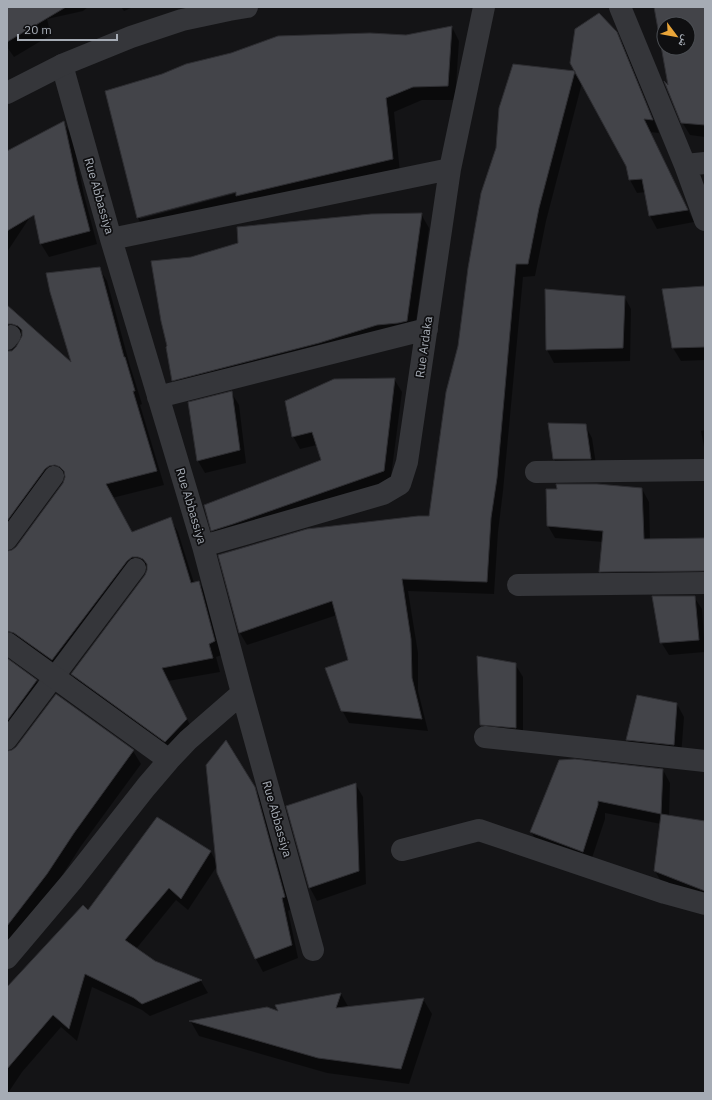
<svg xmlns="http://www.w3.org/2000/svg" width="712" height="1100" font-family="'IBM Plex Sans','Noto Naskh Arabic',sans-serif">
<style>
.shadow{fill:#0007;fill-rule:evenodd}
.building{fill:#434449;stroke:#2e2e32;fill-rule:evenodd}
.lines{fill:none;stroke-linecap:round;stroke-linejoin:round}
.service{stroke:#35363a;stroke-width:20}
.pedestrian{stroke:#35363a;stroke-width:22}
.minor{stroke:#35363a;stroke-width:22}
.tertiary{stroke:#35363a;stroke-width:22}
.labels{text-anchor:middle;stroke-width:3.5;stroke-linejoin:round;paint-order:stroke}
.street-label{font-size:12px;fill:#a6acb5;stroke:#0f0f11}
</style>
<rect width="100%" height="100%" fill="#141416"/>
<path class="shadow" d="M7,7H88L83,11L47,19L51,35L14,57L7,47Z
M121,7H133L124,11Z
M655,7H705V137L690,135L682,122L670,89ZM664,24H688V48H664Z
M452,27L459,41L455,100H422L394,112L400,173L145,232L138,218L106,92L231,54L406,36ZM240,190L241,192L140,219V217Z
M616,32L624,46L659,133L650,132L694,222L657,229L650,216L646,192L637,193L630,180L626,166L582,83L546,221L535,276L523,277L503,491L498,532L494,594L408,591L418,653V691L428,731L349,723L342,710L350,661L337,615L247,645L240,633L219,555L430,517L574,72L578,79H580Z
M64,123L72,136L84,195L97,244L49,257L41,244L34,211L7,252V153Z
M421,214L429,228L414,335L180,394L173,380Z
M99,268L107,281L130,366L132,372L142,404L140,405L164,485L112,498L132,533L170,518L178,532L194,583L199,582L207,596L222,655L216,657L220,672L168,681L194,733L173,755L80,687L72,674L146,575L148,571L145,570L60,673L7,647V552H12L17,548L64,483L66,479H58L7,544V352H11L16,348L23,338L15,337L7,345V306L73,365Z
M705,287V360L681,361L673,348L663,290Z
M546,291L624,296L631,309L630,361L554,363L547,350Z
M394,379L402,392L390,484L220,543L212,530L322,461L317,445L300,449L293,436Z
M231,392L239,405L246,463L205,473L198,461Z
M585,425L592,438L597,471L561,472L554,459Z
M705,430V452L701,431Z
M642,489L649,502L650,540L705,539V583L608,584L600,571L603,542L555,538L548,526Z
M694,597L702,609L705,652L669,655L661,642Z
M7,660L37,681L44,694L7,744Z
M515,664L523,677V740L489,738L481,725Z
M677,704L684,717L681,757L635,752L627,740Z
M133,751L141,764L81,846L54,888L7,949V752Z
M663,770L670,783L669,816L705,822V906L666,890L655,871L661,824L605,813V819L590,864L539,844L531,832Z
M356,785L363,797L366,884L317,901L310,888L287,807Z
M254,787L262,801L292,909L288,911L298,958L263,972L256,959L218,873L217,866L188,910L176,900L136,949L154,962L201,981L208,993L150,1016L142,1010L92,987L77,1041L61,1027L22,1072L8,1093H7V1005L89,911L157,819L211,852L217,864Z
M341,994L349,1008L423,999L432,1014L409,1084L327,1073L199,1036L191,1022L267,1008L280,1013L277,1006Z"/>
<path class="building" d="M7,7H66L7,42Z
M654,7H705V125L681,123L664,81L668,85ZM664,24H688V48H664Z
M599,13L617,32L653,120L644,119L688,210L649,216L642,179L629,180L626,166L570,63L575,29Z
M452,26L448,86L413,87L386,98L393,159L236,196V192L137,218L105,91L162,74L186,64L231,53L278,36L370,33L406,35Z
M513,64L575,71L539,208L528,264H516L497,478L491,518L487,582L402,579L411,639L412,678L422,719L341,711L325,668L348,660L332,601L239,633L218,555L307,529L418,516H429L446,392L458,346L468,268L481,193L496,148L499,108Z
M64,121L77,181L90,231L40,244L34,215L7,231V151Z
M422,213L407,321L398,323L377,325L319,343L172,381L166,347L167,346L161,321L151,261L191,257L238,243L237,227L371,214Z
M100,267L124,357H125L135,391H133L157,471L106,484L132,532L171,517L191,583L199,581L215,641L209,644L213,658L162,668L187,719L165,742L71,674L145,575L147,570V564L143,559L138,557H132L127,561L52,660L14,633L7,631V551L12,550L16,547L63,483L65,477L64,471L60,467L55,465L49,466L45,469L7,521V351H12L16,347L22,336V330L18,326L12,324H7V305L71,362L50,292L46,273Z
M705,286V347L672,348L662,289Z
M545,289L625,296L623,348L546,350Z
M395,378L384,471L233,524L211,531L204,505L321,460L312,432L292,437L285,401L334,379Z
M232,391L240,450L197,461L188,402Z
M548,423L586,424L591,459H553Z
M556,484H597L642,488L644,539L705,538V571L599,572L603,531L547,526L546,489H557Z
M652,596H695L699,640L660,643Z
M477,656L516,663V728L480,725Z
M7,658L37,680L7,721Z
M56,694L134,750L74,833L47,874L7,926V751L12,750L16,747Z
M637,695L677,703L674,745L626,740Z
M226,740L255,787L285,897L282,898L292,945L255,959L217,873L206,765Z
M575,759L663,769L661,814L598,801V805L583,852L530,832L559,760Z
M356,783L359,871L309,888L286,806Z
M661,814L705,821V891L654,871Z
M157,817L211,851L181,899L169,888L125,940L155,961L202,980L142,1004L134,998L85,974L69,1029L53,1015L7,1069V987L83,905L88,910Z
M341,993L336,1008L424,998L401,1069L318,1058L189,1021L267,1007L278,1011L275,1005Z"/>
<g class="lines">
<path class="service" d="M7,340L11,335
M7,540L54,476
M7,740L136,568"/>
<path class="pedestrian" d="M402,850L479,830L665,893L705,904"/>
<path class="minor" d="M620,7L685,165L705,220
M62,65L111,239L203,546L242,693L313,950
M685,165L705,163
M111,239L450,169
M158,397L427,329
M536,472L705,470
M203,546L383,494L400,484L407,462L450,169L484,7
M518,585L705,583
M7,643L169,760
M485,737L705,761
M7,958L72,881L146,787L169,760L188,740L242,693"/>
<path class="tertiary" d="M7,93L62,65L131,37L182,20L229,10L247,7"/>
</g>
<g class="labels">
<g class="street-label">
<text transform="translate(99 196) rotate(74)" y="4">Rue Abbassiya</text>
<text transform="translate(424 347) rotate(-82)" y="4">Rue Ardaka</text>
<text transform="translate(191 506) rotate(73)" y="4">Rue Abbassiya</text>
<text transform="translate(277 819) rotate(74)" y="4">Rue Abbassiya</text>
</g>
</g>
<rect width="712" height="1100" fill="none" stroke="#a6acb5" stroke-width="16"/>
<g transform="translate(676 36) rotate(122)"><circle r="19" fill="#0f0f11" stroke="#4b4e53"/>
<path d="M0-3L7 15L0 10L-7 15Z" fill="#e9a539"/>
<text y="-6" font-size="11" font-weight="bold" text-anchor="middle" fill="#a6acb5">ش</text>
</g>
<path d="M18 34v6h99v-6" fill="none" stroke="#a6acb5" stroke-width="2"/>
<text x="24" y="34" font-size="12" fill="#a6acb5" stroke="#0f0f11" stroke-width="3" paint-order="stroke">20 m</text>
</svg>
